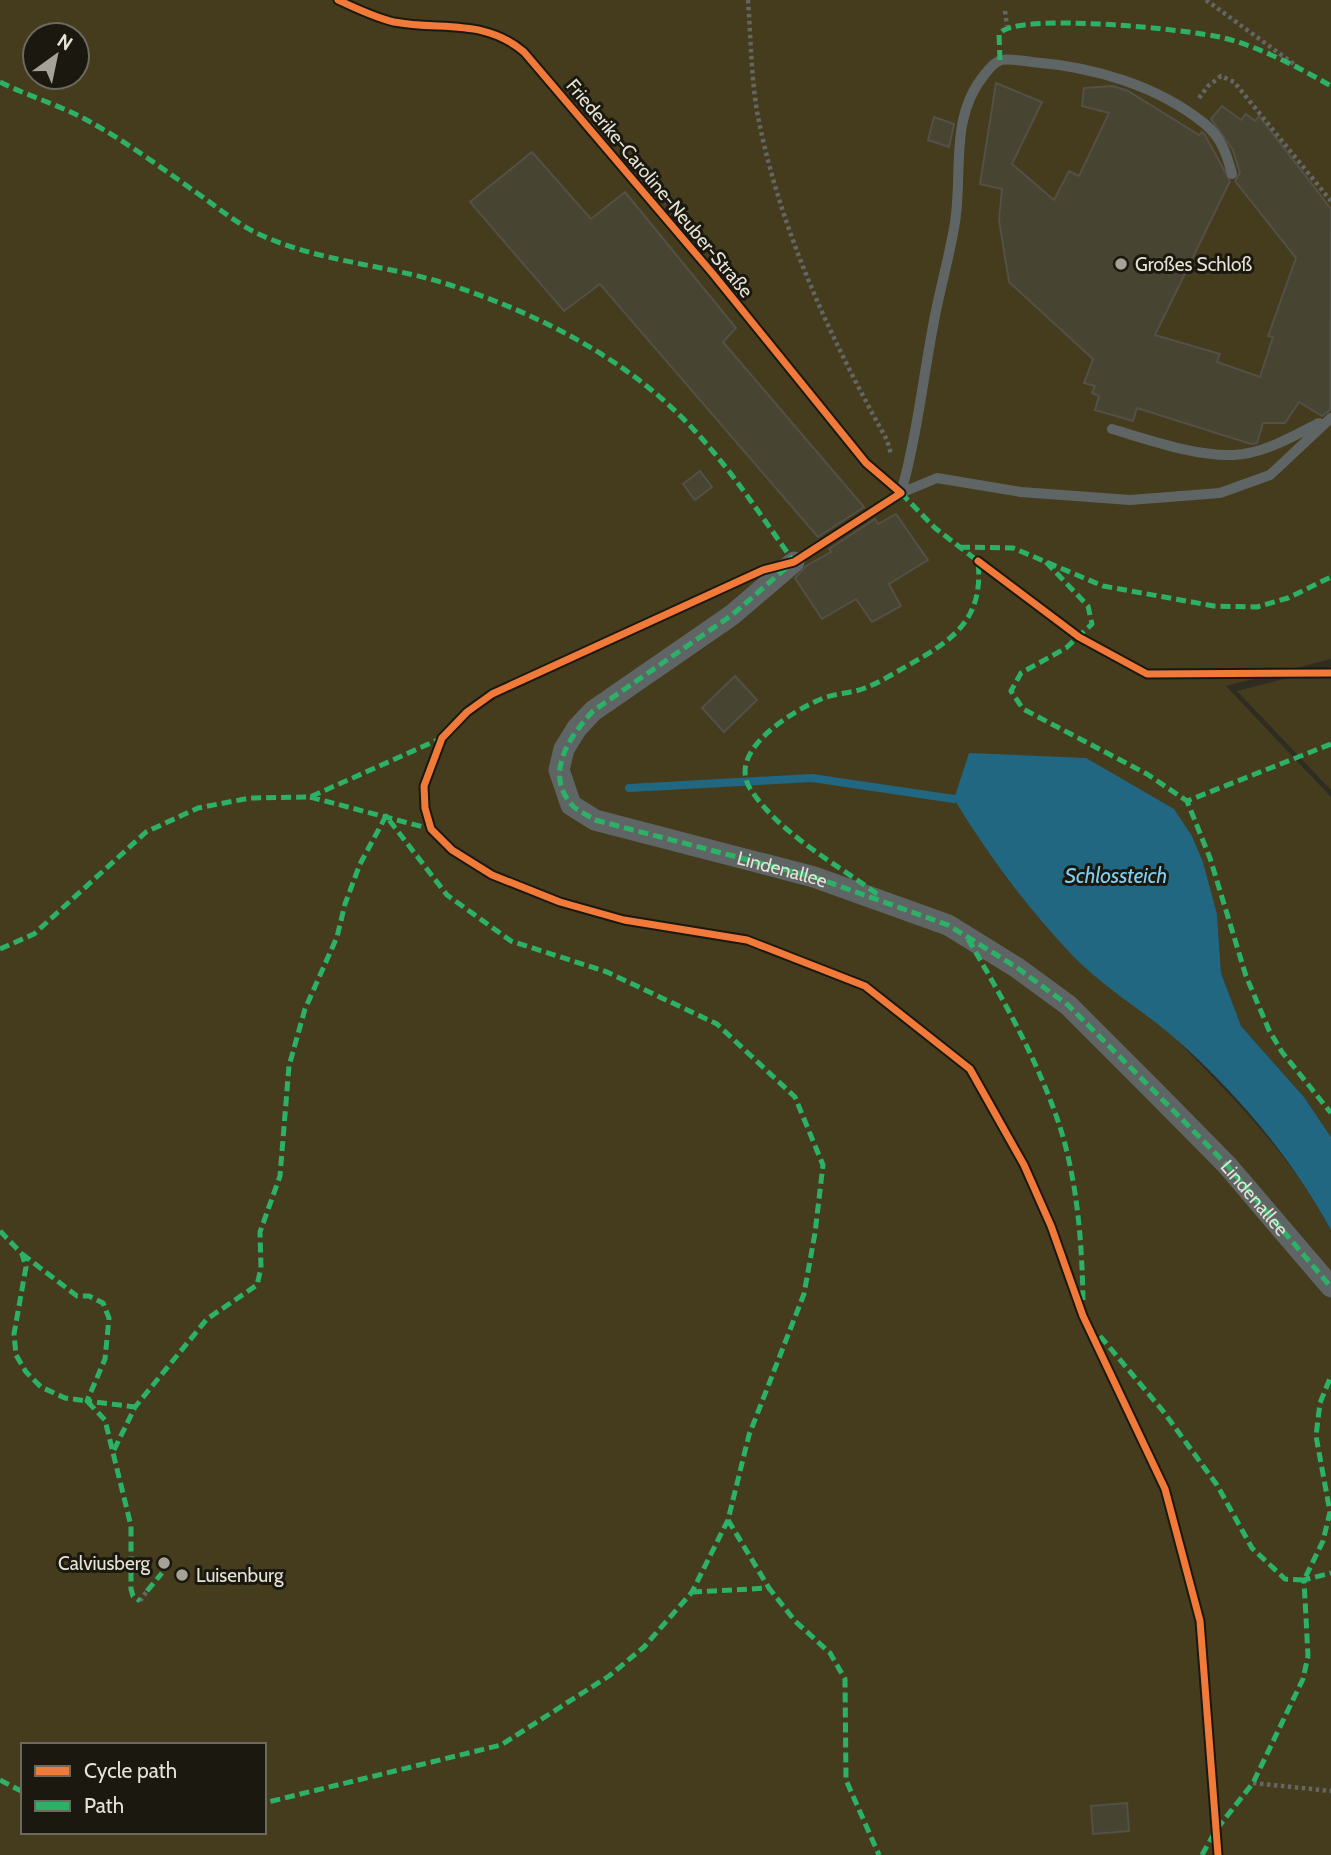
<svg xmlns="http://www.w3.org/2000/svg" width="1331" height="1855" font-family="Cabin,sans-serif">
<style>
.green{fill:#453c1d;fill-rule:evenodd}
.water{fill:#216781}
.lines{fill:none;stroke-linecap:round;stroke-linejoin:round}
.stream{stroke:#216781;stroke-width:8}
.building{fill:#484432;stroke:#525047;stroke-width:2}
.path{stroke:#636663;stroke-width:4.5;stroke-dasharray:3.5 3.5;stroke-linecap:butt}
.lane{stroke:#5f6565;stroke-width:10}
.street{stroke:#5f6565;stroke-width:21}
.quiet{stroke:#2db169;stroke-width:5;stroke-dasharray:10 5;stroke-linecap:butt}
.cycleway-casing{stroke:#1a180f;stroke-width:11}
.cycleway{stroke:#f17a3a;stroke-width:7}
.poi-dot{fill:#a6a297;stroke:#1a180f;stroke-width:2.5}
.labels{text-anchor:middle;stroke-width:6;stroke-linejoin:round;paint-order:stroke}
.street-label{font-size:19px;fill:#e6e2d6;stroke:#1a180f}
.poi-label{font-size:19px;fill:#e6e2d6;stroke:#1a180f;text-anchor:start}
.water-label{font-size:21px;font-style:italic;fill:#81d0f4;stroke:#1a180f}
</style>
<rect width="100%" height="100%" fill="#2f2c22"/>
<path class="green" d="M0,0H1331V659L1226,686L1331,797V1137L1304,1097L1241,1026L1221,973L1217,914L1203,862L1192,836L1178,1041C1237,1102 1290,1154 1331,1230V1855H0ZM35,35H77V77H35ZM23,1745H264V1832H23Z
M1331,667V790L1237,691Z"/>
<path class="water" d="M969,753L1086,758L1174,809L1192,836L1203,862L1217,914L1221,973L1241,1026L1304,1097L1331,1137V1230C1292,1159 1238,1094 1177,1040C1144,1011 1104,988 1073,956C1027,908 989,856 954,799Z"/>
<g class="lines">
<path class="stream" d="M629,788L812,778L954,799"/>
</g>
<path class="building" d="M996,83L1042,102L1012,164L1054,200L1069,171L1079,176L1109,113L1082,106L1084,88L1113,86L1128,91L1199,135L1202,132L1205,135L1230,181L1155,335L1220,354L1217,362L1260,377L1273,337L1268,336L1296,258L1235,181L1240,173L1233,150L1211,119L1222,106L1241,120L1246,114L1255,121L1259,116L1331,209L1330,410L1322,416L1299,402L1285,423H1263L1257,443L1251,444L1137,408L1133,421L1095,410L1099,396L1092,393L1095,386L1084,383L1093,359L1009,282L999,220L1002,189L980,184Z
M934,117L954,124L949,147L928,140Z
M532,152L591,219L625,192L736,328L723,342L864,507L818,537L600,284L564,311L470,202Z
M700,471L712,487L695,500L683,484Z
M896,514L928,560L889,584L901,606L872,622L856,599L822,619L795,578L806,566L831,552L829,549L875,519L878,524Z
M735,676L757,700L724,732L702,708Z
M1127,1803L1129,1831L1093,1834L1091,1806Z"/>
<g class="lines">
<path class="path" d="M748,0C751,39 751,79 758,117C781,232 830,338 887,440L891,454
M1206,0L1298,67
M1005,11L1007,26
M1199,98L1208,86L1221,76L1234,82L1331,201
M140,1601L147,1591
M1253,1783L1331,1791"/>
<path class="lane" d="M338,0C355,8 376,18 394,22C442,31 484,18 524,52L713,274L866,463L901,493
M1112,429C1150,440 1193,456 1233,455C1263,454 1294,436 1319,423
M901,493C917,436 923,378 934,321C940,288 950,255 955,222C963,172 949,117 985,74C988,70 995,62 1001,60C1009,58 1023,61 1032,62C1093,67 1157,85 1205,124C1221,137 1227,155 1232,174
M794,562L901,493L937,478L1021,492L1130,500L1220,493L1270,475L1331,418"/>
<path class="street" id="s1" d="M794,562L732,615L593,711L577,728L564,749L559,770L571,805L595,820L814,877L948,925L1016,967L1068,1005L1154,1091L1227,1165L1331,1287"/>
<path class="quiet" d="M1000,60L999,34C1014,11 1194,30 1224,38C1262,48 1298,67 1331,86
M0,82C30,97 63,106 92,123C128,143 163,169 197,193C220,209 238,225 263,236C321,262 387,265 447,284C538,313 630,360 695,431C732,471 762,517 794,562
M901,493L935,528L983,565
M960,547L1013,548L1103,586L1214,606L1257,607L1288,598L1331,577
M1046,562L1088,606L1092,624L1066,648L1021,673L1011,691L1023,709L1147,774L1187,801
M786,568L732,615L593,711C571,735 543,773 572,805C577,811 588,815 595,820L814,877L948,925L1016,967L1068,1005L1154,1091L1227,1165L1331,1287
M1331,744L1187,801L1210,858L1246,976L1269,1030L1282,1052L1331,1113
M310,797L431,829
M877,894C835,863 780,834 751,790C725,752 791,712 819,700C833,693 850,694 865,688C879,683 894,673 907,666C953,640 984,620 978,561
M968,939C1002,997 1036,1057 1058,1121C1077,1177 1082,1241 1083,1300
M0,949L34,934L146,832L198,808L250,798L310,797L442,738
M0,1231L22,1254L26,1267L14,1334L16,1355L26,1372L41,1387L65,1398L87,1401L105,1420L131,1526V1589L133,1596L140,1601
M22,1254L77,1296H89L103,1303L109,1318L105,1359L87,1401L135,1407
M1100,1336L1163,1411L1217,1485L1252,1548L1285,1579L1304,1580L1323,1541L1330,1512L1316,1436L1320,1403L1331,1376
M114,1450L135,1407L207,1319L257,1285L261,1268L260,1232L280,1176L289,1066L305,1009L337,937L345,904L360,864L386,816L447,895L511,941L607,972L717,1024L795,1097L823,1165L815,1233L804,1294L749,1435L728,1520L692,1592L644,1647L609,1676L501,1745L264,1803
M728,1520L769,1588
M147,1591L162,1573
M692,1592L769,1588L795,1621L830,1653L845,1679L846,1780L879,1855
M0,1780L23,1792
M1202,1855L1216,1830L1253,1783L1303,1679L1308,1656L1304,1580L1331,1573"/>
<g class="cycleway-casing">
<path id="cycleway" d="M338,0C355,8 376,18 394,22C442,31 484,18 524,52L713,274L866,463L901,493L794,562L763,570L492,694L467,712L442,738L424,786L425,808L431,829L452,850L492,875L560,902L624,920L747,940L865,986L970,1069L1024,1165L1051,1226L1083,1316L1165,1489L1200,1621L1218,1855
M978,561L1079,637L1147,674L1331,673"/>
</g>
<use href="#cycleway" class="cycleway"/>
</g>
<g class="poi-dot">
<circle cx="1121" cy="264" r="7"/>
<circle cx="164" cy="1563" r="7"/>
<circle cx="182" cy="1575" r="7"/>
</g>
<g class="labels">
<g class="street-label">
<text transform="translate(660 188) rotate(50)" y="7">Friederike-Caroline-Neuber-Straße</text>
<text dy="7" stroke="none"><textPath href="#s1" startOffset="579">Lindenallee</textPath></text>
<text dy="7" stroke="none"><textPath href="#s1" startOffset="1167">Lindenallee</textPath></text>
</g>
<g class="poi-label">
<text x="1135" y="271">Großes Schloß</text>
<text x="150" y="1570" text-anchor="end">Calviusberg</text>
<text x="196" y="1582">Luisenburg</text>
</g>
<g class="water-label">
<text x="1116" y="883">Schlossteich</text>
</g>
</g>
<rect x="21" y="1743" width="245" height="91" fill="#1a180f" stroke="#6c695f" stroke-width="2"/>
<rect x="35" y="1766" width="35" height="10" fill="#f17a3a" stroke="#6c695f" stroke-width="2"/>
<text x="84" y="1778" font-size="21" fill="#e6e2d6">Cycle path</text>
<rect x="35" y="1801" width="35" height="10" fill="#2db169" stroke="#6c695f" stroke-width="2"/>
<text x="84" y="1813" font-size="21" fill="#e6e2d6">Path</text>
<g transform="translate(56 56) rotate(33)"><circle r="33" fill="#1a180f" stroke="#6c695f" stroke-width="2"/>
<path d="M0-5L12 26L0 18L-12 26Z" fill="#a6a297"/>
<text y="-10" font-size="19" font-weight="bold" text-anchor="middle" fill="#e6e2d6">N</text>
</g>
</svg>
